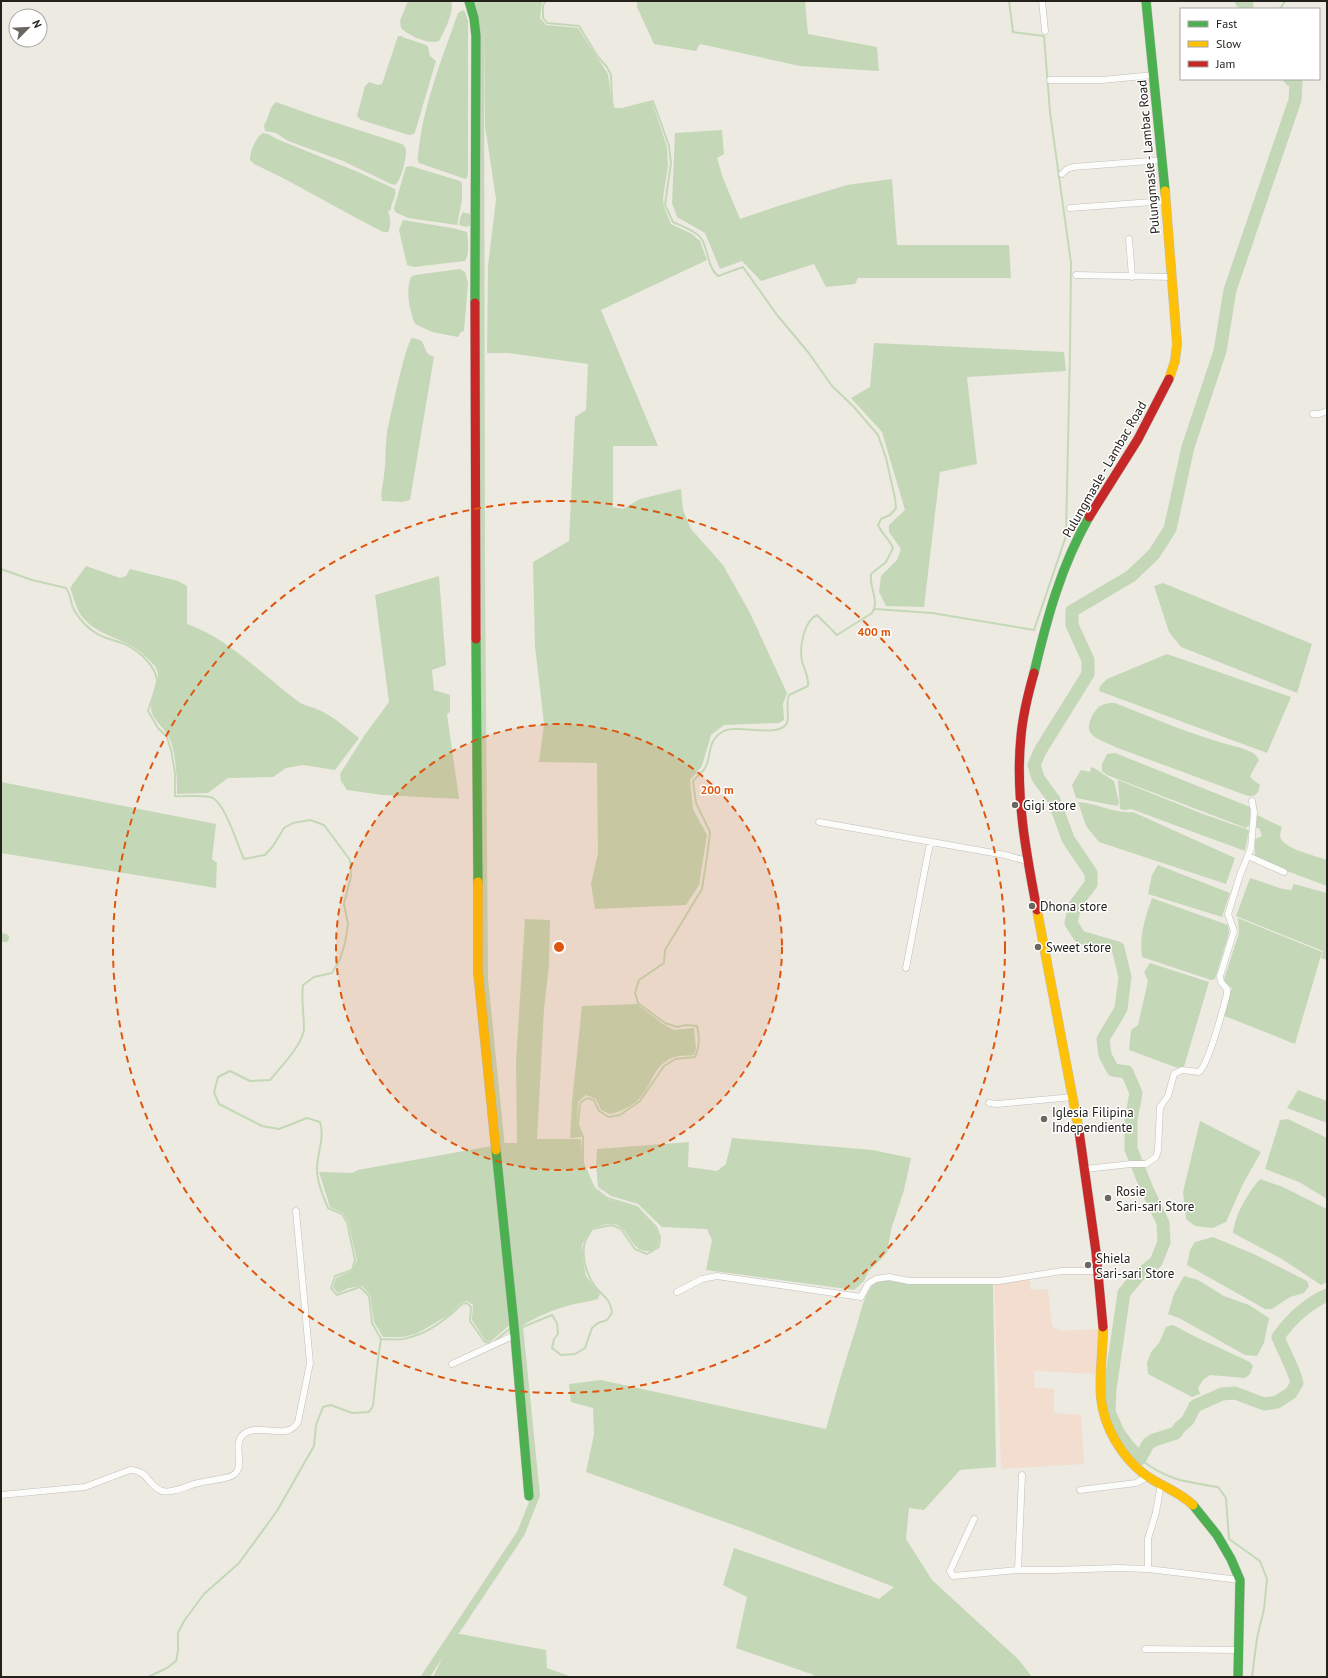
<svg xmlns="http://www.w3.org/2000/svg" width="1328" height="1678" font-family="'PT Sans',sans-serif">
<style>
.green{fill:#f3ddcf}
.water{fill:#c4d8b7}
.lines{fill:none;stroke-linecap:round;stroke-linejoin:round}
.stream{stroke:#c4d8b7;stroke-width:2}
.canal{stroke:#c4d8b7;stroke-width:8}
.river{stroke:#c4d8b7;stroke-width:13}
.street-casing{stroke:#c1bfb9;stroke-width:7}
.fast-casing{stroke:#c1bfb9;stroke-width:10}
.slow-casing{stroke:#c1bfb9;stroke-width:10}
.jam-casing{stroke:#c1bfb9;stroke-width:10}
.street{stroke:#fcfcfb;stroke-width:6}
.fast{stroke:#4caf50;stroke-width:9}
.slow{stroke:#ffc107;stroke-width:9}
.jam{stroke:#c62828;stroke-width:9}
.ring{fill:none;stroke:#de560d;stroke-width:2;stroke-dasharray:7 5}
.poi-dot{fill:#6a6761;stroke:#fff;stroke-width:1.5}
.labels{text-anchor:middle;stroke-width:3;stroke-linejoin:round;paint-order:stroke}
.street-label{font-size:13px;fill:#23211c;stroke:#fff}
.poi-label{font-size:13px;fill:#23211c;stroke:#fff;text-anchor:start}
.centre{fill:#de560d;stroke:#fff;stroke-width:2}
.ring-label{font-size:12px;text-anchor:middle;font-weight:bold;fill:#de560d;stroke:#fff;stroke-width:3;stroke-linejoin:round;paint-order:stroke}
</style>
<rect width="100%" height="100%" fill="#edeae2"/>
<path class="green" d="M1029,1279L1031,1290L1048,1289L1052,1326L1061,1331L1100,1329V1374L1034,1371L1035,1388L1054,1389V1413L1081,1415L1084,1464L1001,1469L994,1284Z"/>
<path class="water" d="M408,1H451C455,12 444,31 439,41C428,45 408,35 401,28L400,21Z
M478,1H544L542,3L540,18L546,25L578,28L608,74L613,109L622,110L652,102L667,147L668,166L663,198L664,207L671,224L692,234L700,241L707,260L601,310L658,446H613V507L623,509L640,499L681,489L683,510L691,529L723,565L750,613L787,693L783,704L784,720L779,723L724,725L711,735L702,766L690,780L693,809L707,835L699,885L686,905L595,909L591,884L598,853L597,763L539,762L544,724L535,646L533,562L569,541L575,417L586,410L588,364L508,353H487L488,266L496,199L485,126L484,22Z
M637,1H805L808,34L877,47L879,71L800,66L700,44L696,51L654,44L637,7Z
M463,10L465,12L468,21V173L467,178L465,179L419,163C416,158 419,152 419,146C425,100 443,56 458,13Z
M398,36H403L402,37L426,45L428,47L430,56L436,61L415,132L414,134L409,135L361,120L357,116L365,86L369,82L378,85L382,84Z
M276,102L315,116L402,144C405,146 406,148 406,152C406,159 401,181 395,185L391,184L343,161L288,141L276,133L265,131L264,125C270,117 268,108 276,102Z
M722,130L724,154L717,158L723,178L740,219L781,205L847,185L892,179L897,245H1009L1011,278H858L855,284L826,287L814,264L761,281L742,261L720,269L705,233L677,217L672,203L675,133Z
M263,133L268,134L277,139L358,172L395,189C397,197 391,202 391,209L388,212C391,218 391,227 388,232H383L360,220L283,178L254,164L250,160C250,152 255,138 263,133Z
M411,166L460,181L462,183V200L457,225L408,218L395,212L394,208L405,170L406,167Z
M463,212L470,214V225L467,227L459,225L460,218Z
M403,220L452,228L467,232C468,240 470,253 465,261L414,267L407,265L399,230Z
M460,269L465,272L468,283L464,331L461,332L458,337L432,332L415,324C410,311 405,291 411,277L415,275Z
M412,338C426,340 422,345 428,354L434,357L410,500L402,502L384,501H382C380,493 383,484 384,476C386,462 385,447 387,433C390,419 405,345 412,338Z
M874,343L1064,352L1066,371L967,377L977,464L940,472L924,607L886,606L879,592L881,576L897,560L901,549L889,532V525L905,510L882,432L851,398L870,387Z
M86,566L120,578L126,576L130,569L178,581L187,586V624C230,639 262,675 299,702C304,705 308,706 314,708C331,714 345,727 359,738L335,770L303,765L286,768L273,777L228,778L208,793L177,794C177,777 176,752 169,737C164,727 152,720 151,709C150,695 165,678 154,665C146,656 138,649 128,644C112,636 95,632 83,618C75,608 75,599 70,588Z
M439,576L446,665L432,670L434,690L450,695V712L447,714L459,799L382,795L347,790L341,781L340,774L364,736L389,702L375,595Z
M1163,583L1312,644L1297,693L1181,647L1169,632L1154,586Z
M1167,654L1291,697L1267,753L1099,691L1100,686L1107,679Z
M1109,703H1115C1155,719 1195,736 1237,747C1243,748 1257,753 1259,760L1250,776L1252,779L1260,785L1258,792L1254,796H1248L1115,747C1108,743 1095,740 1090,732C1086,725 1094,710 1100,706C1103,704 1106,704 1109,703Z
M1115,753L1250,807V824L1246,828L1107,775L1102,771V764L1107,754Z
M1091,767C1100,770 1106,777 1114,781L1119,803L1117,806L1076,798L1072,785L1081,770L1090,772Z
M1118,780L1203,814L1249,830L1245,851L1131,809L1125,810L1120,809Z
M1,782L216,824L212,859L217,863L216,888L1,853Z
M1078,802C1097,803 1115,814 1133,812L1235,858L1226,884L1099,842L1086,826Z
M1257,815L1282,827C1281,831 1279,835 1281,839C1286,849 1316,856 1327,860V886L1279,868L1255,856V839L1262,836L1259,828H1256Z
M1158,865L1230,893L1222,917L1148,894L1152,875Z
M1250,878L1283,889L1291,890L1294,884L1327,893V960L1321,958L1323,951L1236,916Z
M1152,898L1228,925L1229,933L1215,979L1211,980L1142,957C1139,936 1145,918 1152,898Z
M1238,918L1322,952L1295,1044L1222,1015L1232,988L1223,982L1239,933Z
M525,919L550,920L549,965L544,1009L537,1139H581L583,1165L593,1188L609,1200L636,1207L655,1227L659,1237L658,1246L653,1251C629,1254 632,1229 614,1224C608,1223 598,1227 592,1228L582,1244L584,1265L586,1276L600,1294L598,1299C588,1302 577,1303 567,1306C555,1309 531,1319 521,1327L502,1143H517L516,1062Z
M1150,963L1209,982L1183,1070L1129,1050L1131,1030L1138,1025L1148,981L1144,972Z
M637,1004L663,1024L674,1030L694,1028L696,1049L694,1055C688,1056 681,1055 675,1057C654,1063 652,1085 640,1098C633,1106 620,1112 610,1114L601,1110L596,1099L586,1095L578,1102L577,1125L582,1137L570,1138L572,1102L582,1006Z
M1298,1090L1327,1101V1123L1287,1108Z
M1288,1119L1327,1138V1199L1299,1182L1265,1169L1280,1120Z
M1200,1121L1261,1152L1243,1184L1226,1222L1213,1228L1195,1226L1186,1219L1183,1192Z
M732,1138L872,1150L911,1158L904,1190L891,1230L887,1253L868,1272L864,1281L854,1290L706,1270L712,1240L707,1229L662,1227L638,1204L611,1196L598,1187L596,1165L597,1149L689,1142L688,1167L717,1171L726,1164Z
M492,1146L511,1324L490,1342L485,1340L472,1320L473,1305L467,1301L461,1303L449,1315L416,1334L402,1337H383L374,1322L370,1295L362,1286L349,1288L338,1293L333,1287L336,1278L352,1271L357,1260L348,1221L343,1213L330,1207L319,1172L352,1173L358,1170Z
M1260,1179L1283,1187L1327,1209V1282L1321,1285L1282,1259L1233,1233C1235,1214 1248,1193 1260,1179Z
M1213,1237L1256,1255L1307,1281L1309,1286L1304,1293L1290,1297L1272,1309H1265L1187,1265L1190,1250L1195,1242Z
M1184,1276L1198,1280L1224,1296L1249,1305L1269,1318L1264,1343L1257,1356L1245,1355L1179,1318L1168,1314L1174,1294Z
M877,1280L993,1283L996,1467L960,1470L924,1510L909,1508L906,1539L932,1580L1019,1660L1032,1677H813L814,1675L736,1648L747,1597L723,1585L734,1548L879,1599L894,1587L750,1531L586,1472L594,1434L593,1408L571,1402L569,1384L601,1380L826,1429C835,1395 845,1362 856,1328C861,1313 864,1291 877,1280Z
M1173,1325L1196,1337L1250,1362L1253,1366L1250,1374L1245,1378L1210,1375L1203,1380L1198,1388L1200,1394L1192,1397L1148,1374L1147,1363L1151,1352L1159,1343L1166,1327Z
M455,1633L546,1650L547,1668L572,1677H433Z"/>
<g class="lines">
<path class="stream" d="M1280,9L1285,1
M1,569L32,580L66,588C71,595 70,597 72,605C75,614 85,626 93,631C102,639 116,640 127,645C140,652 156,666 157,681C157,685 150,705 148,711L158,728L167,737L171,750L175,773V796C186,797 204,794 213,798C226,806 237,844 244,859L265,855L273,846L284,828L293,823L310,820L324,825L350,860L351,876L344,904L348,924L345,943L340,959L332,973L314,977L303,985C301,1000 304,1014 304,1029C303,1044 280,1068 270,1080L250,1081L230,1071L218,1077L214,1092L219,1104L262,1126L279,1129L307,1118L320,1122C325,1138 317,1153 317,1169C317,1182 323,1196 328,1208L342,1214L347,1222L355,1260L352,1270L335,1276L331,1288L337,1295L360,1287L369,1296L372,1323L381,1339L378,1359L373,1406L369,1412L352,1413L331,1405L323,1407L316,1425L314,1446L277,1511L239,1563L204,1594L184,1621L178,1633V1651L176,1661L167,1668L148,1677
M875,609L932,613L1034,630L1066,536L1070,351L1071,263L1050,112L1044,36L1013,32L1009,1
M518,1329L552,1315L557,1323L558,1334L554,1339L552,1348L561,1355L575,1354L585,1348L592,1328L598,1323L607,1320L612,1313C610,1299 606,1299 598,1290C588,1279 582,1261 584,1246C584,1241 589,1234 592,1229L612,1225L621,1229L635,1249L647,1254L659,1247L660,1237L656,1227L637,1207L607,1198L594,1188L583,1163V1137L578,1125L580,1103L587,1098L594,1100L599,1111L609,1117L620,1115L640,1101L664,1066L675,1059L695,1057C700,1046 700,1037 697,1026L686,1025L677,1027L665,1023L638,1003L635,993L639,980L664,963L665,950L702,889L708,850L710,832L696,803L693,781C696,777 703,772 705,768C712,757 706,742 722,732C736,723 779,739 787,723C790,716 785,705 789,695L808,686C809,677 804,669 802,661C799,647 804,621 817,615L837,635L872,613C880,602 869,587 871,574L886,562L893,548C890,540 882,534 878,525L881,519L890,515L896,508L895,498L886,458L878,435L853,406L832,386L808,352L777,315L743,267L718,276C707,267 709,250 701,238C695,230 681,226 673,222L665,205L671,163L669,146L653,101L622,109H614L612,102L611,75L607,67L598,57L579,26L547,23L543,18V5L546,1
M381,1339C388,1339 396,1340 403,1339C426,1335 446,1320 462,1304L467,1303L471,1307L470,1321L484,1341L491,1344L512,1327
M1140,1459C1167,1480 1185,1482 1218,1487L1226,1498L1229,1539L1260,1561L1267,1579L1264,1609L1257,1638L1252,1677"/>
<path class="canal" d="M1,937L5,938
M425,1677L521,1533L536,1495L484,979L481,567L480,17L475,1"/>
<path class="river" d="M1241,1L1247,5V9
M1290,79L1296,83L1295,100L1230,290L1220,351L1188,447L1170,529L1154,554L1131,576L1072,611V625L1088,660V674L1040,751L1034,765L1038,778L1054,800L1068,839L1091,873V884L1075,905L1071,923L1080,937L1118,948L1125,977L1121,1009L1103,1039L1105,1055L1113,1070L1127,1072L1136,1093L1131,1120V1149L1146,1187L1163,1223L1164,1242L1156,1262L1138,1276L1124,1293L1110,1389L1109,1412L1118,1432L1128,1446L1140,1459L1148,1444L1154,1440L1176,1433L1179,1428L1188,1420L1195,1406L1222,1394L1235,1393L1264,1404L1277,1402L1291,1393L1297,1383C1293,1366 1284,1353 1278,1337C1291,1319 1307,1304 1327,1295"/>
<g class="street-casing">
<path id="street" d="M1042,1L1045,31
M1050,80H1102L1154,75
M1062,174L1067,169L1073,167L1162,160
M1070,208L1166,201
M1129,239L1132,277
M1076,275L1172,277
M1313,414H1319L1327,411
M819,822L1005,855L1027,861
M1248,856L1284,872
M906,968L930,843
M989,1103L997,1104L1073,1097
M1085,1169L1131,1164H1146L1156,1157L1158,1150L1160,1107L1168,1096L1174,1074L1182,1070L1199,1072C1209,1064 1223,1009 1227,994V989L1221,982L1220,976L1234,931L1228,914L1240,875L1251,848L1254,812L1252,801
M677,1292L702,1279L717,1276L861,1297L868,1284L876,1279L889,1277L909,1281H999L1062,1271H1099
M452,1364L515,1335
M1080,1490L1136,1483L1147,1477
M1,1495L85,1487L130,1470C148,1470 148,1486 162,1491C173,1494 188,1485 198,1483C207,1481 216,1480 225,1478C254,1473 226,1442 247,1432C263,1424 287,1441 298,1422L310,1363L296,1211
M974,1519L950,1571L953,1576L1018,1570H1055L1118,1568L1148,1569L1240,1580
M1148,1569V1539L1156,1512L1161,1484
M1018,1570L1022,1475
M1145,1649L1239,1650"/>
</g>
<g class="fast-casing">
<path id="fast" d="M469,1L474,18L476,36L475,303
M1146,1L1165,191
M476,639L478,882
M1034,673C1047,618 1061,566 1089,517
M496,1150L514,1325L529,1496
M1193,1505L1217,1535L1231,1559L1240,1580L1238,1677"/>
</g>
<g class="slow-casing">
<path id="slow" d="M1165,191L1177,344L1175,361L1169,379
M478,882V972L496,1150
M1037,910L1079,1131
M1103,1327C1103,1351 1099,1375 1101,1398C1104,1427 1121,1456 1144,1474C1160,1486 1179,1491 1193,1505"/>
</g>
<g class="jam-casing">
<path id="jam" d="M475,303L476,639
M1089,517L1138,439L1169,379
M1034,673C1028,694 1023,714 1021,736C1015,794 1026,853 1037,910
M1079,1131L1096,1252L1103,1327"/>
</g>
<use href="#street" class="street"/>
<use href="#fast" class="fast"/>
<use href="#slow" class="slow"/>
<use href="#jam" class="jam"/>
</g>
<circle cx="559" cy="947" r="223" fill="#de560d" fill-opacity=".12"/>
<g class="ring">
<circle cx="559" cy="947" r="223"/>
<circle cx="559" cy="947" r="446"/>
</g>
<g class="poi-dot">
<circle cx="1015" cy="805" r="4"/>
<circle cx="1032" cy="906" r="4"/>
<circle cx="1038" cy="947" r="4"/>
<circle cx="1044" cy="1119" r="4"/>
<circle cx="1108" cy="1198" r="4"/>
<circle cx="1088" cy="1265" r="4"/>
</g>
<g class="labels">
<g class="street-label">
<text transform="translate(1148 157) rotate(-95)" y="5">Pulungmasle - Lambac Road</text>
<text transform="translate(1104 469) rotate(-60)" y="5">Pulungmasle - Lambac Road</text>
</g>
<g class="poi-label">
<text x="1023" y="810">Gigi store</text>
<text x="1040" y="911">Dhona store</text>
<text x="1046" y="952">Sweet store</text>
<text x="1052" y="1117">Iglesia Filipina<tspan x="1052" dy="15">Independiente</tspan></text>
<text x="1116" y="1196">Rosie<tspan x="1116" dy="15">Sari-sari Store</tspan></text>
<text x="1096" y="1263">Shiela<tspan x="1096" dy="15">Sari-sari Store</tspan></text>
</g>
</g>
<circle cx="559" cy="947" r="6" class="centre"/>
<g class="ring-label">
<text x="874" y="636">400 m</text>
<text x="717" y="794">200 m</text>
</g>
<rect width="1328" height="1678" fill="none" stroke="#23211c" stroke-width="4"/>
<rect x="1180" y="8" width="140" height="72" fill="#ffffff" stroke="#a7a6a4"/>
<rect x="1188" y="21" width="20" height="6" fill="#4caf50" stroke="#a7a6a4"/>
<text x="1216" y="28" font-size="12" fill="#23211c">Fast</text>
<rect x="1188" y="41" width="20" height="6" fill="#ffc107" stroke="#a7a6a4"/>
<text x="1216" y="48" font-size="12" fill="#23211c">Slow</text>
<rect x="1188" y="61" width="20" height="6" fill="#c62828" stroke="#a7a6a4"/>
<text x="1216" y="68" font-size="12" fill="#23211c">Jam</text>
<g transform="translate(28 28) rotate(66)"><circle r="19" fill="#ffffff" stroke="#a7a6a4"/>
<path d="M0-3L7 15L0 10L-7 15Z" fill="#6a6761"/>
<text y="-6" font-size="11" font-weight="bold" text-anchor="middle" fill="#23211c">N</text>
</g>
</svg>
